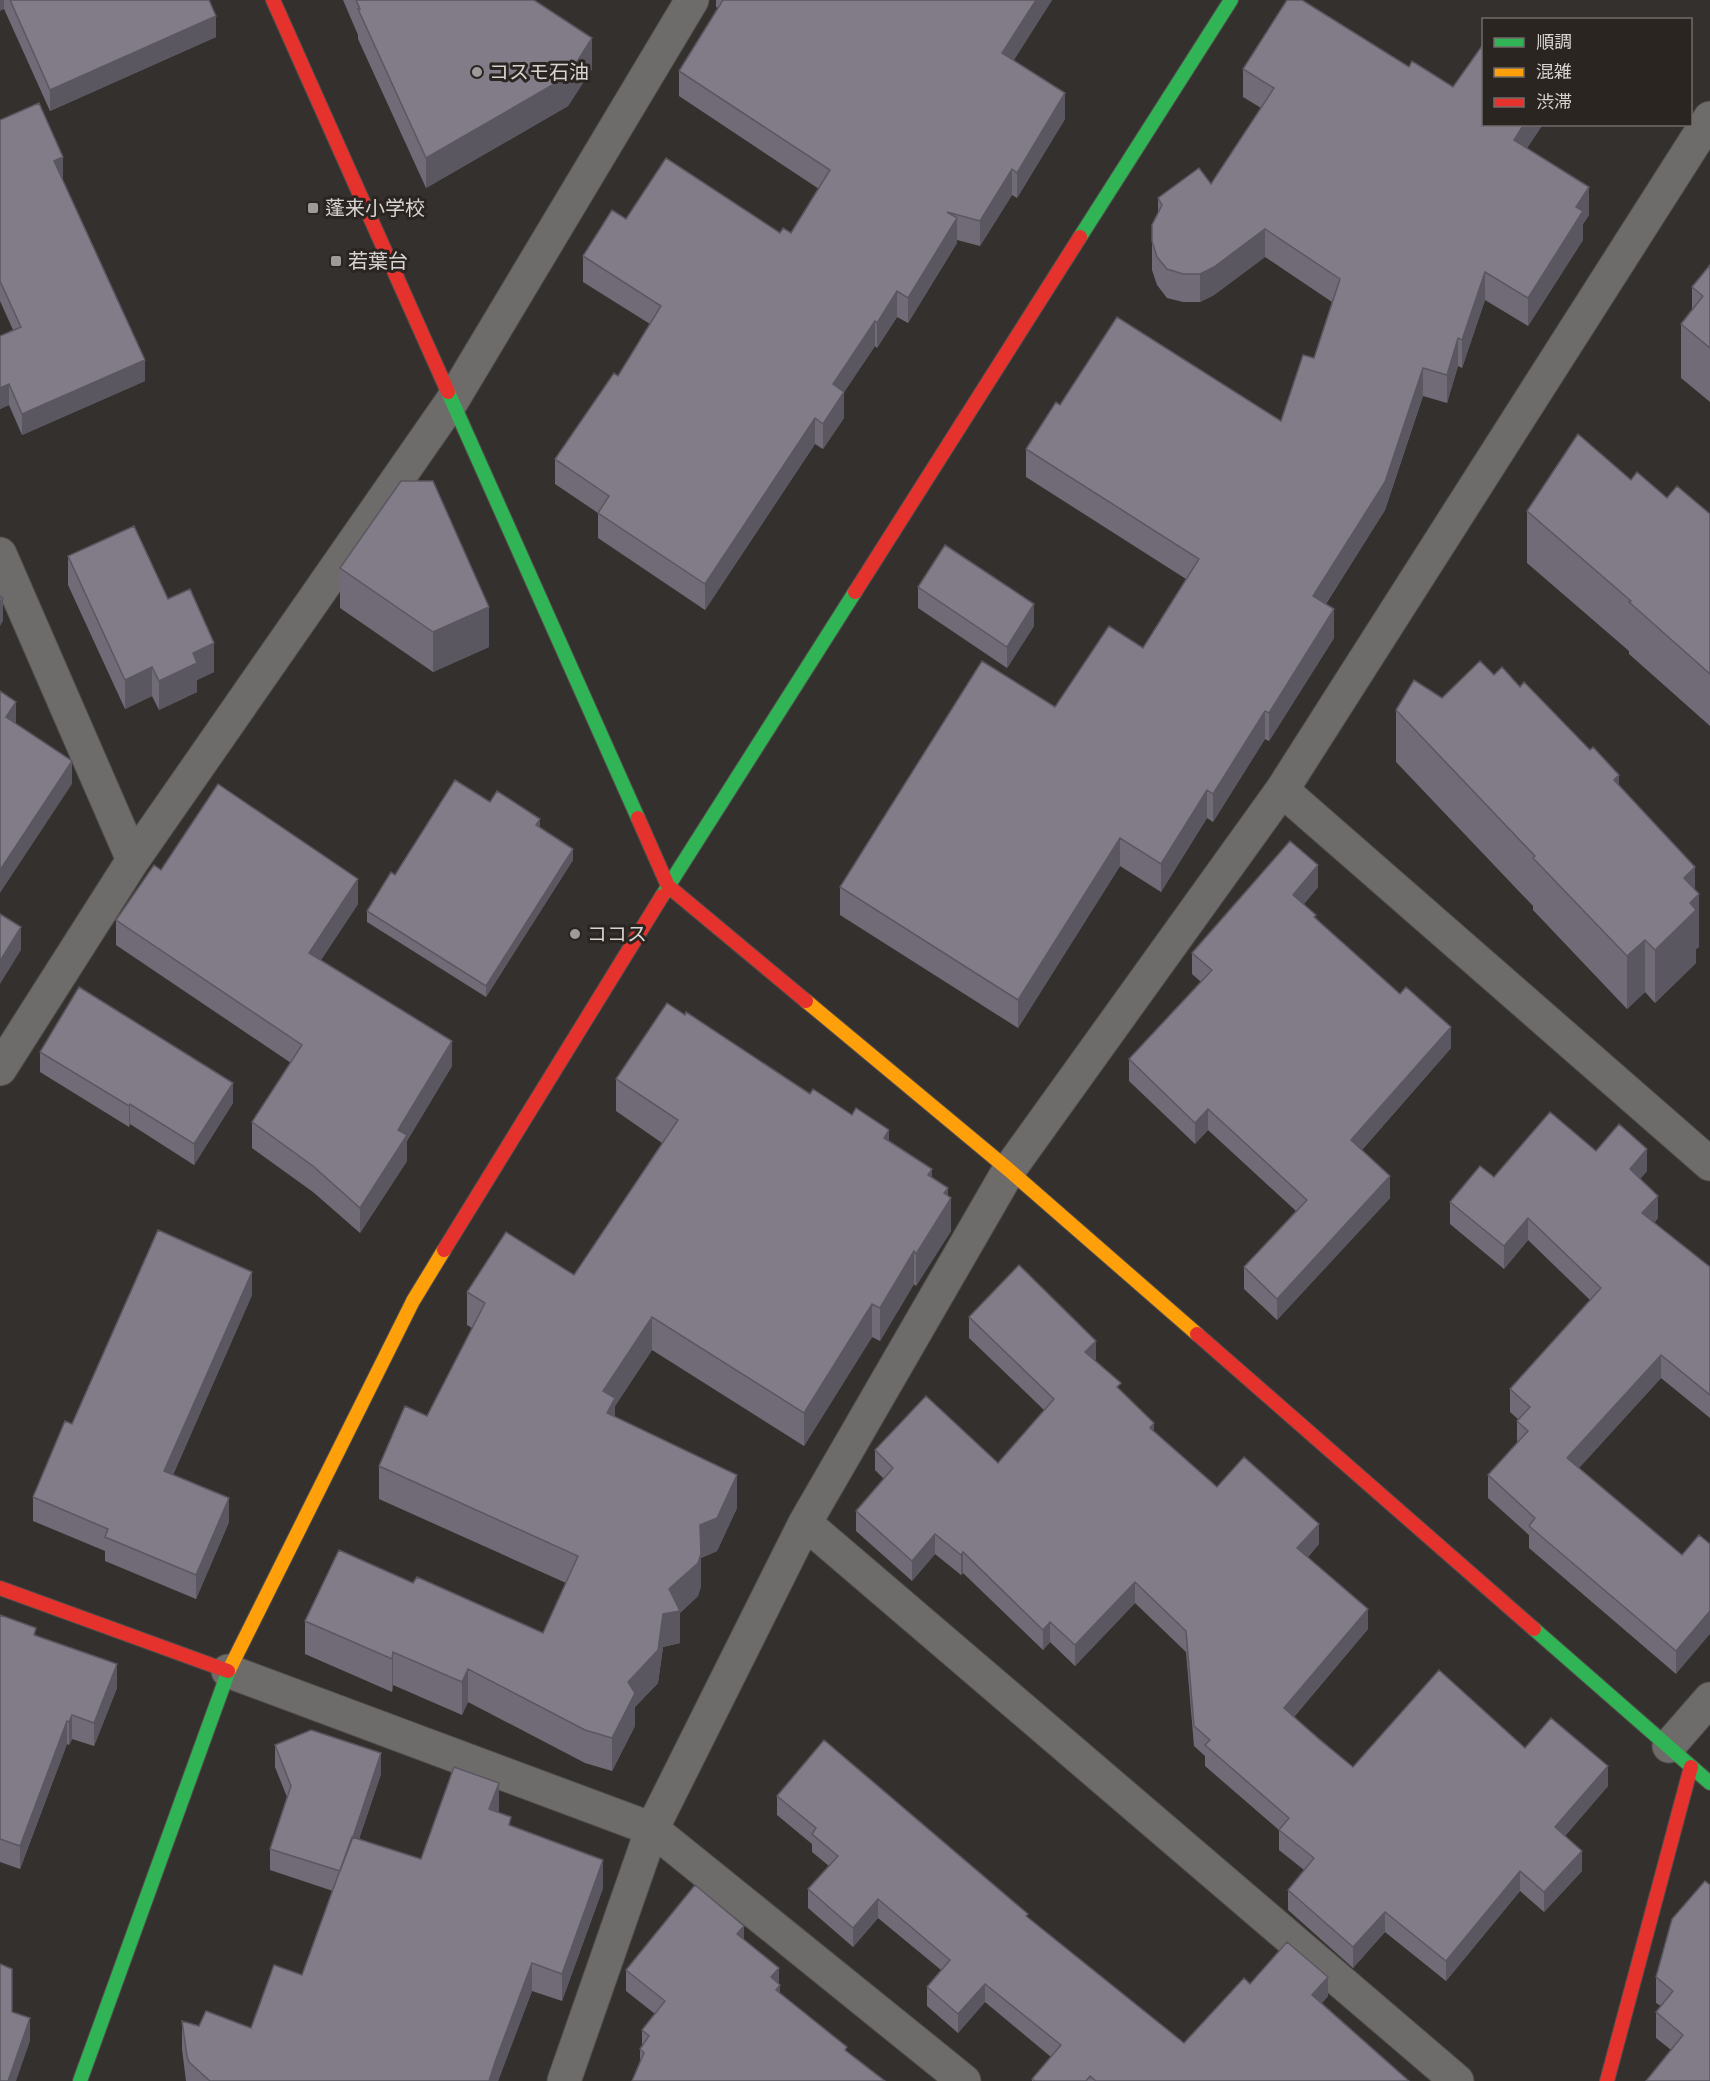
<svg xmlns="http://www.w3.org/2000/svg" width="1710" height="2081" font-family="'PT Sans','Noto Sans JP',sans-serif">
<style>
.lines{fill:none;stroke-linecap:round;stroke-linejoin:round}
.street-casing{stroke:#504d4b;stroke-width:35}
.fast-casing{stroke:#504d4b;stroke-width:16}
.slow-casing{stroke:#504d4b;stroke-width:16}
.jam-casing{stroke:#504d4b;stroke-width:16}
.street{stroke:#6e6c6b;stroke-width:33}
.fast{stroke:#30b455;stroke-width:14}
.slow{stroke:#ff9f0a;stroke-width:14}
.jam{stroke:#e5322d;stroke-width:14}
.wall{fill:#706b76}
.shaded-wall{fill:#5b5760}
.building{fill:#827c89;stroke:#5b5760;stroke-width:1.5}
.poi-dot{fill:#9e9a98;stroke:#2b2522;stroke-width:2}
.labels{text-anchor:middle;stroke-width:6;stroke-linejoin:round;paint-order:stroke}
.poi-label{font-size:20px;fill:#d7d3d1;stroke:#2b2522;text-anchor:start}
</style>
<rect width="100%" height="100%" fill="#33302e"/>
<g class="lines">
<g class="street-casing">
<path id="street" d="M0,554L133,860
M1282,790L1710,1164
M0,1069L133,860L452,401L692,0
M805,1523L1457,2081
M228,1671L652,1829L964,2081
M1669,1746L1710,1699
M564,2081L652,1829L805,1523L1009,1170L1282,790L1710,118"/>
</g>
<g class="fast-casing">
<path id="fast" d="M1080,237L1231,0
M448,392L638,818
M662,896L855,592
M1534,1629L1710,1783
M80,2081L229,1670"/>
</g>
<g class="slow-casing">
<path id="slow" d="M806,1001L1009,1170L1197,1334
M229,1670L413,1301L444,1250"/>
</g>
<g class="jam-casing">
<path id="jam" d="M273,0L448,392
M855,592L1080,237
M638,818L668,886L806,1001
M444,1250L662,896
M1197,1334L1534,1629
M0,1588L228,1671
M1607,2081L1691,1767"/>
</g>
<use href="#street" class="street"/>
<use href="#fast" class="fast"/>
<use href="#slow" class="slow"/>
<use href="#jam" class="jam"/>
</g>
<path class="wall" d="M0,0H209L216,37L50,111Z
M343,0H534L592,69L568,106L426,188L358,39V35Z
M716,0H1052L1013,61L1065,119L1017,198L1012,195L980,246L957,240V243L908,323L897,317L877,348L875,346L844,392V418L823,449L815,444L705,610L598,538V513L555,484V459L618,376L650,324L583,282V256L626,219L780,233H791L819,189L679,96V71L718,8L716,7Z
M1243,69L1484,124H1543L1527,148L1589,215L1583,224V240L1528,326L1485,300L1462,368L1458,366L1447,403L1423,396L1385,510L1326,604L1334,638L1269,741L1265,739L1213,822L1207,818L1161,892L1120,866L1018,1028L840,915V887L1055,707L1143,648L1186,579L1026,477V449L1060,405L1281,421L1314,358L1332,302L1265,257L1214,295L1200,302H1183L1167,298L1157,285L1152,270V241L1158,214V198L1211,184L1261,108L1243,97Z
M0,120L63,178L62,179L145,381L22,435L9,405L0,409V336L13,330L0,301Z
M1710,265V402L1681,378V324L1692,310V287Z
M1631,480L1667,498L1710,514V726L1629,654V651L1527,563V511Z
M68,556L168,599L214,672L197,680V692L159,710L152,696L125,709L68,585Z
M340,568L489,647L433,672L340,608Z
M918,587L1034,626L1007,668L918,608Z
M1494,675L1520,687L1619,785L1695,890L1699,947L1696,949V963L1655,1003L1645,992L1627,1009L1533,910V906L1396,762V710L1442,698Z
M490,802L540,828L573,860L486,997L367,922V911L395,875Z
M161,870L358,904L321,960L452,1066L407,1141V1161L360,1233L313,1192L252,1148V1122L291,1063L116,945V920Z
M1318,887L1304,904L1316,918L1451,1048L1362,1150L1390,1198L1277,1320L1244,1289V1267L1296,1211L1208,1130L1195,1144L1129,1081V1059L1201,982L1192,974V953Z
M40,1052L233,1103L194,1165L130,1124L129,1127L40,1072Z
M616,1079L810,1094L889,1141L932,1178L948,1196L951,1231L916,1286L914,1284L880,1341L872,1337L804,1446L652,1350L615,1406V1417L737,1508L717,1551L701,1558V1586L698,1596L680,1613V1643L663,1647L658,1683L635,1707V1726L612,1771L585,1763L468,1702L462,1715L393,1685L392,1692L305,1654V1621L413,1583L543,1633L566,1583L379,1499V1466L427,1416L472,1328L467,1325V1292L574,1275L662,1143L616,1111Z
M1647,1171L1640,1179L1658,1218L1654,1223L1710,1267V1418L1661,1378L1579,1468L1682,1555L1676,1674L1529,1548V1535L1488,1498V1475L1517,1443V1421L1519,1420L1510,1412V1389L1590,1300L1528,1240L1504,1269L1450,1224V1202L1494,1177Z
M252,1295L173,1475L229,1522L196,1599L105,1561V1551L33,1521V1497L72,1424Z
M969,1317L1096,1361L1154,1431L1217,1487L1319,1544L1308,1557L1368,1629L1294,1717L1353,1767L1525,1748L1608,1786L1565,1836L1582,1871L1544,1912L1520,1891L1446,1981L1385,1932L1353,1968L1288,1910V1890L1304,1870L1279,1850V1830L1205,1766V1756L1194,1746L1186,1652L1135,1603L1075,1666L1050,1642L1043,1650L963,1573L961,1575L935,1554L912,1581L856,1531V1511L884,1479L875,1470V1450L998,1463L1044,1410L969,1338Z
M0,1615L36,1635L117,1688L94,1746L72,1739L69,1745L67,1744L20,1869L0,1862Z
M275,1745L381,1774L359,1839L421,1859L499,1811L498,1813L511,1826L603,1888L562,2001L532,1991L498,2081H186L182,2049V2021L199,2026L251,2028L302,1975L333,1891L270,1870V1849L287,1797L275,1767Z
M777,1796L1028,1918L1184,2043L1250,1984L1328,1996L1322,2003L1409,2081H1032V2079L1051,2057L985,2002L958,2033L927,2006V1987L941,1970L878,1918L853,1947L808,1908V1889L829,1866L812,1852V1844L777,1815Z
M1672,1919L1710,2081L1656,2038V2012L1661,2006L1656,2003V1977Z
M744,1926L640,2064V2049L642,2045V2030L655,2014L626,1991V1970Z"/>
<path class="shaded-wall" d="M0,0H4V9L0,11Z
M1036,0H1052L1002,79V53Z
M216,16V37L50,111V90Z
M592,38V69L568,106L426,188V158Z
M1065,93V119L1017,198V173Z
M1524,124H1543L1514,168V140Z
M63,157V178L54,182V161Z
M1012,169V195L980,246V221Z
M1589,187V215L1583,224V240L1528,326V298L1576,207Z
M957,218V243L908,323V298Z
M1265,229V257L1214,295L1200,302V274Z
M1485,272V300L1462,368V340Z
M897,291V317L877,348V323Z
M875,321V346L833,409V384Z
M1458,338V366L1447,403V375Z
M145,360V381L22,435V414Z
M1423,368V396L1385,510L1313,624V596Z
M9,384V405L0,409V388Z
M844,392V418L823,449V424Z
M815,418V444L705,610V584Z
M3,598V621L0,626V603Z
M1034,604V626L1007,668V647Z
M489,607V647L433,672V632Z
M1334,609V638L1269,741V713Z
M214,643V672L197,680V692L159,710V681L193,653Z
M152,667V696L125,709V680Z
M16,702V725L6,717Z
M1265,711V739L1213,822V794Z
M72,761V784L0,893V870Z
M1619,775V828L1614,780Z
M1207,790V818L1161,892V864Z
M540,819V830L536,825Z
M1120,838V866L1018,1028V1000Z
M573,849V860L486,997V986Z
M1318,865V887L1293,917V895Z
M1695,867V898L1699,894V947L1696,949V963L1655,1003V950L1684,878Z
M358,879V904L309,978V953Z
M21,927V950L0,984V961Z
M1645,940V992L1627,1009V956Z
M1451,1027V1048L1351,1162V1140Z
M452,1041V1066L407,1141V1161L360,1233V1208L398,1130Z
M233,1083V1103L194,1165V1144Z
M130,1104V1124L129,1127V1106Z
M1208,1109V1130L1195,1144V1123Z
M889,1130V1163L884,1138Z
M1647,1149V1171L1630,1191V1169Z
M932,1169V1202L928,1175Z
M1390,1176V1198L1277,1320V1299Z
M948,1188V1204L951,1198V1231L916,1286V1254L944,1193Z
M1658,1196V1218L1642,1236V1213Z
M1528,1218V1240L1504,1269V1246Z
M914,1251V1284L880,1341V1308Z
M252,1272V1295L164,1495V1471Z
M872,1304V1337L804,1446V1413Z
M652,1317V1350L615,1406V1431L607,1446L603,1391Z
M1096,1341V1361L1085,1352Z
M1661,1355V1378L1567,1481V1458Z
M1154,1423V1443L1150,1428Z
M737,1475V1508L717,1551L701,1558V1586L698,1596L680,1613V1643L663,1647L658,1683L635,1707V1726L612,1771V1738L628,1682L663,1614L669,1589L700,1525Z
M229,1498V1522L196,1599V1575Z
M1319,1524V1544L1297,1568V1548Z
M935,1534V1554L912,1581V1561Z
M963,1552V1573L961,1575V1555Z
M1135,1582V1603L1075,1666V1645Z
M1368,1609V1629L1284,1728V1708Z
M1710,1611V1634L1676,1674V1651Z
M1050,1622V1642L1043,1650V1630Z
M393,1652V1685L392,1692V1659Z
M117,1664V1688L94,1746V1723Z
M468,1669V1702L462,1715V1682Z
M72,1715V1739L69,1745V1722Z
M67,1721V1744L20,1869V1846Z
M381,1753V1774L341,1893V1872Z
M1608,1766V1786L1555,1847V1827Z
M499,1783V1811L489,1837V1809Z
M1582,1851V1871L1544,1912V1892Z
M603,1860V1888L562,2001V1974Z
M1520,1871V1891L1446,1981V1961Z
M878,1899V1918L853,1947V1928Z
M1385,1912V1932L1353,1968V1947Z
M744,1926V1947L737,1934Z
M532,1963V1991L498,2081H489L495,2062Z
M779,1968V1987L780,1985V2007L771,1977Z
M1328,1977V1996L1312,2014V1995Z
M985,1984V2002L958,2033V2014Z
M30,2018V2041L16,2081H8Z"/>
<path class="building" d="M10,0H209L216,16L50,90Z
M356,0H534L592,38L568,76L426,158L358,9H360Z
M723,0H1036L1002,53L1065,93L1017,173L1012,169L980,221L947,212L957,218L908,298L897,291L877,323L875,321L833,384L844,392L823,424L815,418L705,584L598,513L609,496L555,459L614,373L618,376L661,306L583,256L612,210L626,219L666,158L780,233L783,228L791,233L830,170L679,71Z
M1287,0H1302L1409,67L1412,61L1453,87L1484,43V124H1524L1514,140L1589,187L1576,207L1583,211L1528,298L1485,272L1462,340L1458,338L1447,375L1423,368L1385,482L1313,596L1334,609L1269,713L1265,711L1213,794L1207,790L1161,864L1120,838L1018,1000L840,887L982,661L1055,707L1109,626L1143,648L1199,559L1026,449L1056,402L1060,405L1117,317L1281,421L1303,355L1314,358L1340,279L1265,229L1214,267L1200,274H1183L1167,269L1157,257L1152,241V225L1162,205L1158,198L1199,168L1211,184L1274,88L1243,69Z
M39,103L63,157L54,161L145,360L22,414L9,384L0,388V336L21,327L0,281V120Z
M1710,265V348L1681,324L1703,296L1692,287Z
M1578,434L1631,480L1637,472L1667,498L1677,486L1710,514V674L1629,602L1631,601L1527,511Z
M401,481H433L489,607L433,632L340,568Z
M134,526L168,599L190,589L214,643L193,653L197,663L159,681L152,667L125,680L68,556Z
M945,545L1034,604L1007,647L918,587Z
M0,596L3,598L0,603Z
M1480,661L1494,675L1502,667L1520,687L1524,682L1590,750L1593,747L1619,775L1614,780L1695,867L1684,878L1699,894L1690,903L1696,910L1655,950L1645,940L1627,956L1533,858L1535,856L1396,710L1414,680L1442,698Z
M0,691L16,702L6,717L72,761L0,870Z
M455,780L490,802L497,791L540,819L536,825L573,849L486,986L367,911L391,872L395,875Z
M218,784L358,879L309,953L452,1041L398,1130L407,1135L360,1208L313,1166L252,1122L302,1045L116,920L154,865L161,870Z
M1290,841L1318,865L1293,895L1316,915L1314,917L1400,994L1406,987L1451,1027L1351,1140L1390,1176L1277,1299L1244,1267L1307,1200L1208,1109L1195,1123L1129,1059L1212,970L1192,953Z
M0,914L21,927L0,961Z
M79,987L233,1083L194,1144L130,1104L129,1106L40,1052Z
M667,1003L685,1015L686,1012L810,1094L813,1089L852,1115L856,1108L889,1130L884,1138L932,1169L928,1175L948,1188L944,1193L951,1198L916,1254L914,1251L880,1308L872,1304L804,1413L652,1317L603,1391L615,1398L607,1413L737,1475L717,1518L700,1525L701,1554L698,1563L669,1589L680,1611L663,1614L658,1650L628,1682L635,1693L612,1738L585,1730L468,1669L462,1682L393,1652L392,1659L305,1621L339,1550L413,1583L417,1577L543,1633L578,1556L379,1466L405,1406L427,1416L485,1303L467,1292L506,1232L574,1275L678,1120L616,1079Z
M1550,1112L1596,1151L1619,1124L1647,1149L1630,1169L1658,1196L1642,1213L1710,1267V1395L1661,1355L1567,1458L1682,1555L1699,1535L1710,1544V1611L1676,1651L1529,1526L1535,1518L1488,1475L1528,1431L1517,1421L1530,1407L1510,1389L1601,1288L1528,1218L1504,1246L1450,1202L1480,1166L1494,1177Z
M158,1230L252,1272L164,1471L229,1498L196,1575L105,1537L108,1529L33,1497L65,1421L72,1424Z
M1019,1265L1096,1341L1085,1352L1121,1383L1117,1387L1154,1423L1150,1428L1217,1487L1244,1457L1319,1524L1297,1548L1368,1609L1284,1708L1320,1740L1353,1767L1439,1670L1525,1748L1551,1718L1608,1766L1555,1827L1582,1851L1544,1892L1520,1871L1446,1961L1385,1912L1353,1947L1288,1890L1314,1858L1279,1830L1289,1818L1205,1745L1210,1740L1194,1726L1186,1631L1135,1582L1075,1645L1050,1622L1043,1630L963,1552L961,1555L935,1534L912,1561L856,1511L893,1468L875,1450L926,1396L998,1463L1054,1399L969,1317Z
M0,1615L36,1628L34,1635L117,1664L94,1723L72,1715L69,1722L67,1721L20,1846L0,1839Z
M311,1730L381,1753L353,1837L340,1871L270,1849L291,1786L275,1745Z
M824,1740L1028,1914L1026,1916L1184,2043L1244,1978L1250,1984L1287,1942L1328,1977L1312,1995L1409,2081H1096L1090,2076L1086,2081H1035L1032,2079L1061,2045L985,1984L958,2014L927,1987L950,1960L878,1899L853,1928L808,1889L838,1856L812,1834L816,1828L777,1796Z
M454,1767L499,1783L489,1809L511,1817L509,1825L603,1860L562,1974L532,1963L495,2062L489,2081H210L189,2062L187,2056L182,2021L199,2026L206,2011L251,2028L274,1965L302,1975L352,1837L421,1859Z
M1705,1881L1710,1885V2081H1646L1683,2035L1656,2012L1673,1991L1656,1977L1672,1919Z
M695,1885L744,1926L737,1934L779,1968L771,1977L780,1985L776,1990L847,2047L845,2050L885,2081H632L644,2053L640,2049L649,2036L642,2030L665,2001L626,1970Z
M0,1964L12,1969V2012L30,2018L8,2081H0Z"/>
<g class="poi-dot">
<circle cx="477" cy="72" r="6"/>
<rect x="307" y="202" width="12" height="12" rx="3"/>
<rect x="330" y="255" width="12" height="12" rx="3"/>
<circle cx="575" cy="934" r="6"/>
</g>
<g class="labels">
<g class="poi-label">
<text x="489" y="79">コスモ石油</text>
<text x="325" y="215">蓬来小学校</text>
<text x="348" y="268">若葉台</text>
<text x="587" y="941">ココス</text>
</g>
</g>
<rect x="1482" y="18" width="210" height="108" fill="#2b2522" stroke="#706b68" stroke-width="1.5"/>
<rect x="1494" y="38" width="30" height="9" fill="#30b455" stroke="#706b68" stroke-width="1.5"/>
<text x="1536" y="48" font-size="18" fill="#d7d3d1">順調</text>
<rect x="1494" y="68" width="30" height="9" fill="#ff9f0a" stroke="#706b68" stroke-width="1.5"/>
<text x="1536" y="78" font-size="18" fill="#d7d3d1">混雑</text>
<rect x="1494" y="98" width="30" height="9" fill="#e5322d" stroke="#706b68" stroke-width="1.5"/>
<text x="1536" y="108" font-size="18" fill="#d7d3d1">渋滞</text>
</svg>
